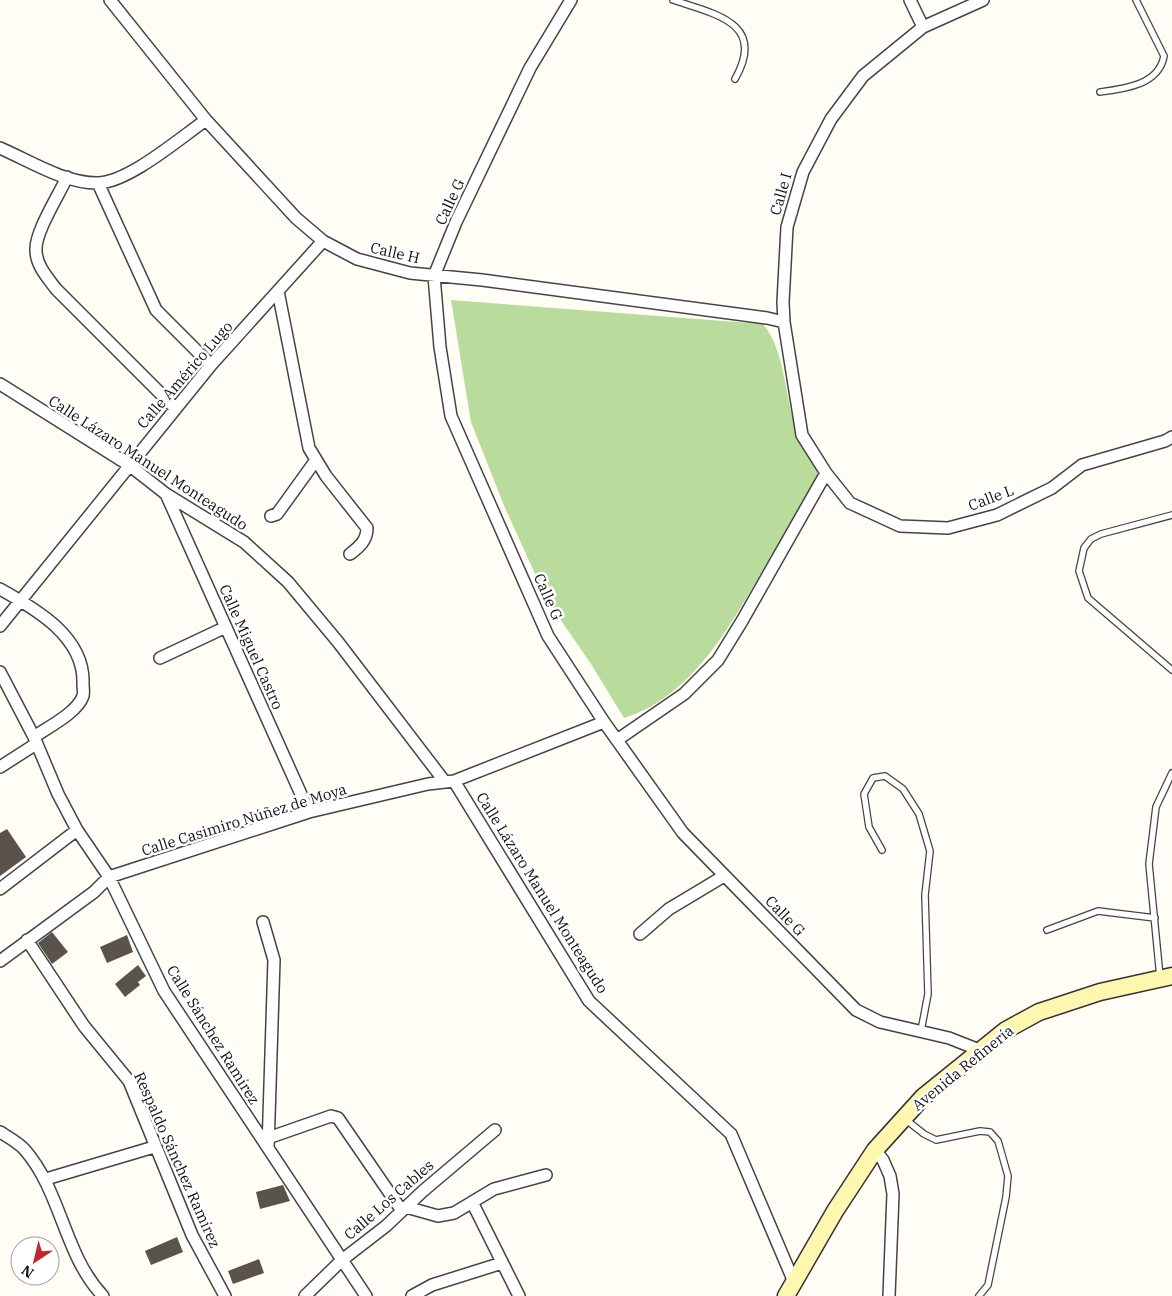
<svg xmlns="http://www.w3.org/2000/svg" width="1172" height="1296" font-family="'IBM Plex Serif',serif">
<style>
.forest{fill:#b9dc9c}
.building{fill:#5a524d}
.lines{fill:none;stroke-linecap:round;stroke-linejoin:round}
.lane-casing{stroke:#444;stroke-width:8}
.street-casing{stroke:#444;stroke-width:14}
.secondary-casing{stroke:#333;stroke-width:19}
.lane{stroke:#fff;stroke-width:5.5}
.street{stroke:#fff;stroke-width:11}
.secondary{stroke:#fff6b0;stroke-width:16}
.labels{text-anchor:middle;stroke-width:5;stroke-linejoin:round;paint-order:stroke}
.street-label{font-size:15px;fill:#111;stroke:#fff}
</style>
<rect width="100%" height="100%" fill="#fffdf5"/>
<path class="forest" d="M451,300L763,324C785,350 785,397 796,430C801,445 813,459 821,473C802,505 783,536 764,568C730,626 692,697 624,718L591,664L547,600L505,508L471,422Z"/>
<path class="building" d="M7,829L26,857L0,876V833Z
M52,932L68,952L52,964L38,943Z
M127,935L133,952L107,963L100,947Z
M138,965L146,976L138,982L140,985L125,997L115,984Z
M283,1185L290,1201L260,1209L256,1192Z
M177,1237L183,1252L151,1265L145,1251Z
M259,1259L264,1273L233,1284L228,1271Z"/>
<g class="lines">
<g class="lane-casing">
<path id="lane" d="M673,0C715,14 767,23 735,79
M1100,92C1124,89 1159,85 1164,56L1136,0
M1172,515L1101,534L1091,539L1084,548L1079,571L1088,598L1172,670
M882,850L869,827L864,794L873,778L885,776L903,789L919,814L930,851L925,895L928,994L921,1031
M1047,930L1098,911L1155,918
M1160,977L1149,864L1156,807L1172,773
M905,1119L924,1134L936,1140L980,1131L990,1132L998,1141L1008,1176L1006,1197L988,1285L979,1296"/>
</g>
<g class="street-casing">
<path id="street" d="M110,0L206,120L296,218L323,241L357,259L410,273L482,280L767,318L784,322
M571,0L530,68L456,222L434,276L440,347L451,416L548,636L604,722L683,833L856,1010L880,1022L949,1038L982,1051
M910,0L923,27
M983,0L923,27L863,76L831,119L803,172L787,227L783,302L784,322L802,435L826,473L850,503L900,526L948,528L997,515L1052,488L1082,465L1165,441L1172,437
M0,148C30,161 64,183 97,183C128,183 180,138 206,120
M67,177C59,195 35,232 36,250C36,265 47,277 56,289L175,408
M98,183L156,310L211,365
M278,291L309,448L326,476L367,528C367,541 359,547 350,554
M0,384L129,465L166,494L244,542L288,582L338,642L445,782
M166,494L309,812
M271,516L277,514L316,460
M0,589C36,609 85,637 83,684C83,687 84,693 83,696C77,713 48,727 34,737
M0,626L211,365L323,241
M160,658L226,627
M0,672L34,737L58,794L77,830L109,877L164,991L366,1296
M617,740L684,694L718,660L742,621L826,473
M0,767L36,744
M454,781L589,1001L731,1134L794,1282
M0,889L77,830
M263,922L274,960L268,1148
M640,934L669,909L724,876
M27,940L84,1026L129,1081L192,1235L225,1296
M0,961L94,892L109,877L309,812L428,784L454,781L604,722
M0,1132C8,1137 19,1143 25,1150C62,1193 64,1255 103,1296
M268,1138L331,1116L338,1118L402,1211
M875,1150L883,1160L890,1176L893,1194L889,1296
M46,1179L154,1147
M472,1202L519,1296
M406,1207L438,1216L454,1213L494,1189L546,1175
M305,1296L342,1260L386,1226L423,1191L495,1130
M412,1296L432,1285L502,1263"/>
</g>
<g class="secondary-casing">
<path id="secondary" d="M786,1296L835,1211L875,1150L923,1097L1006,1030L1039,1012L1100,992L1172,976"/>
</g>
<use href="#lane" class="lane"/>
<use href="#street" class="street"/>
<use href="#secondary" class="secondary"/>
</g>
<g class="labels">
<g class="street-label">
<text transform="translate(781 194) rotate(-74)" y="5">Calle I</text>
<text transform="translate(450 202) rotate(-65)" y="5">Calle G</text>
<text transform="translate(395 253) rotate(13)" y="5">Calle H</text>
<text transform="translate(185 375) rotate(-49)" y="5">Calle Américo Lugo</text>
<text transform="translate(148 463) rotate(33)" y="5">Calle Lázaro Manuel Monteagudo</text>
<text transform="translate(991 498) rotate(-21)" y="5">Calle L</text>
<text transform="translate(548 597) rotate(66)" y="5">Calle G</text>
<text transform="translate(251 647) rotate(66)" y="5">Calle Miguel Castro</text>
<text transform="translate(244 820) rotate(-17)" y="5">Calle Casimiro Núñez de Moya</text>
<text transform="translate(542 893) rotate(58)" y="5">Calle Lázaro Manuel Monteagudo</text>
<text transform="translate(785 916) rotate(46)" y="5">Calle G</text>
<text transform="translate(213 1035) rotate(58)" y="5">Calle Sánchez Ramírez</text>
<text transform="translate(963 1068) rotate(-39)" y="5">Avenida Refinería</text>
<text transform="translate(177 1160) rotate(66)" y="5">Respaldo Sánchez Ramírez</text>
<text transform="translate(389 1200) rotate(-41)" y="5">Calle Los Cables</text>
</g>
</g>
<g transform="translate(35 1261) rotate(215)"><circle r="24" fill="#ffffff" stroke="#a0a0a0"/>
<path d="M0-4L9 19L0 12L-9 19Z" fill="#c4262e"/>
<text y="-8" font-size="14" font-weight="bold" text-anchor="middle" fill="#111111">N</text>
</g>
</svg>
